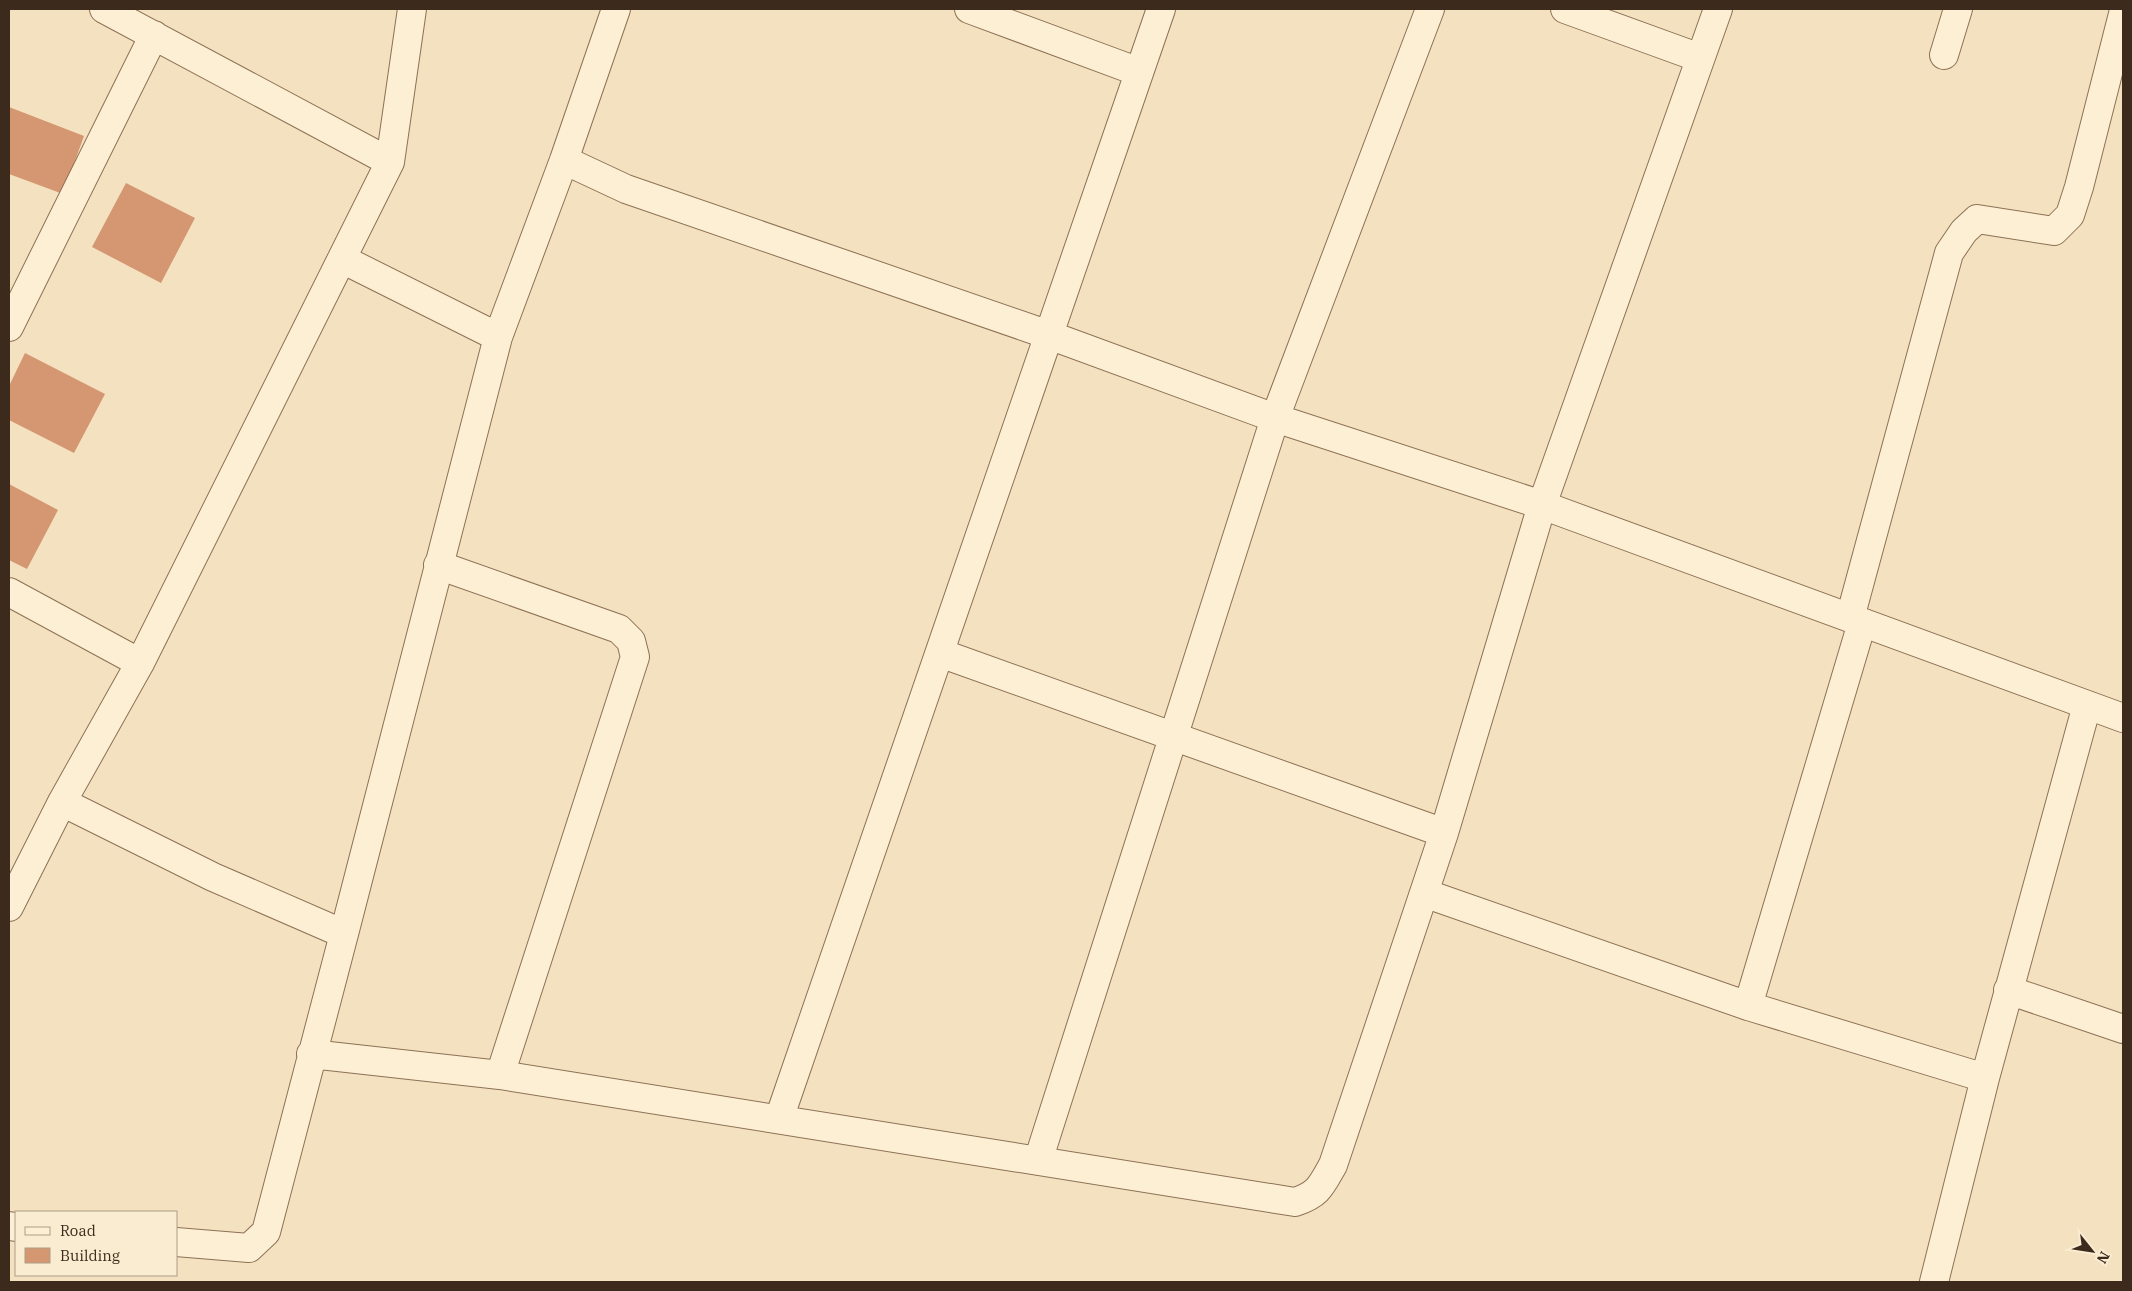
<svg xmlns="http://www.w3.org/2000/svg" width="2132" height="1291" font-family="'IBM Plex Serif',serif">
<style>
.building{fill:#d59771}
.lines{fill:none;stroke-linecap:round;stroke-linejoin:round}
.street-casing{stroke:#8e7155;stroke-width:30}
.street{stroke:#fcefd4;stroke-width:28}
</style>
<rect width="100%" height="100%" fill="#f3e1c0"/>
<path class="building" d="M9,107L84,136L63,194L9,174Z
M126,183L195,218L161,283L92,247Z
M25,353L105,394L74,453L9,420V386Z
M9,484L58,510L27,569L9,560Z"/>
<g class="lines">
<g class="street-casing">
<path id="street" d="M104,9L390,162
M969,9L1139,72
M1565,9L1700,58
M1944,55L1958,9
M564,160L626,189L1049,335L1275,418L1542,505L2123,718
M342,259L498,337
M9,327L154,35
M438,565L619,629L631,641L635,657L500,1075
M9,592L140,663
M1850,618L1949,253L1964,231L1977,219L2054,231L2070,215L2079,187L2123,14
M940,653L1444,833
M62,802L213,877L344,934L498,337L564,160L616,9
M1424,893L1748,1006L1985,1078L2087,705
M9,907L62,802L140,663L390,162L412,9
M2008,990L2123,1029
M1748,1006L1862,623
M311,1054L500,1075L1295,1202C1319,1194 1321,1186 1333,1165L1444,833L1542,505L1718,9
M779,1119L1161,9
M1038,1161L1275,418L1430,9
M9,1226L16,1227
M176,1242L249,1248L266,1232L344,934
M1934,1282L1985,1078"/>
</g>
<use href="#street" class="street"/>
</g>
<rect width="2132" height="1291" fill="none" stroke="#3c2a1c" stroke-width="20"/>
<rect x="15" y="1211" width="162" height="65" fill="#f9ecd0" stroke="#ad9e88"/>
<rect x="25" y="1227" width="25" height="8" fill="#fcefd4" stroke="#ad9e88"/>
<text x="60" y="1236" font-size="15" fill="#3c2a1c">Road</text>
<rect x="25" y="1248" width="25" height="15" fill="#d59771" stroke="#ad9e88"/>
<text x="60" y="1261" font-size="15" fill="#3c2a1c">Building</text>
<g transform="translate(2092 1251) rotate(120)" stroke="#f9ecd0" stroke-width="4" paint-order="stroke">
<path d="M0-4L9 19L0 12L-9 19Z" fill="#3c2a1c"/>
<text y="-8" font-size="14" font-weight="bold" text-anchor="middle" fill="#3c2a1c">N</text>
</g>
</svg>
